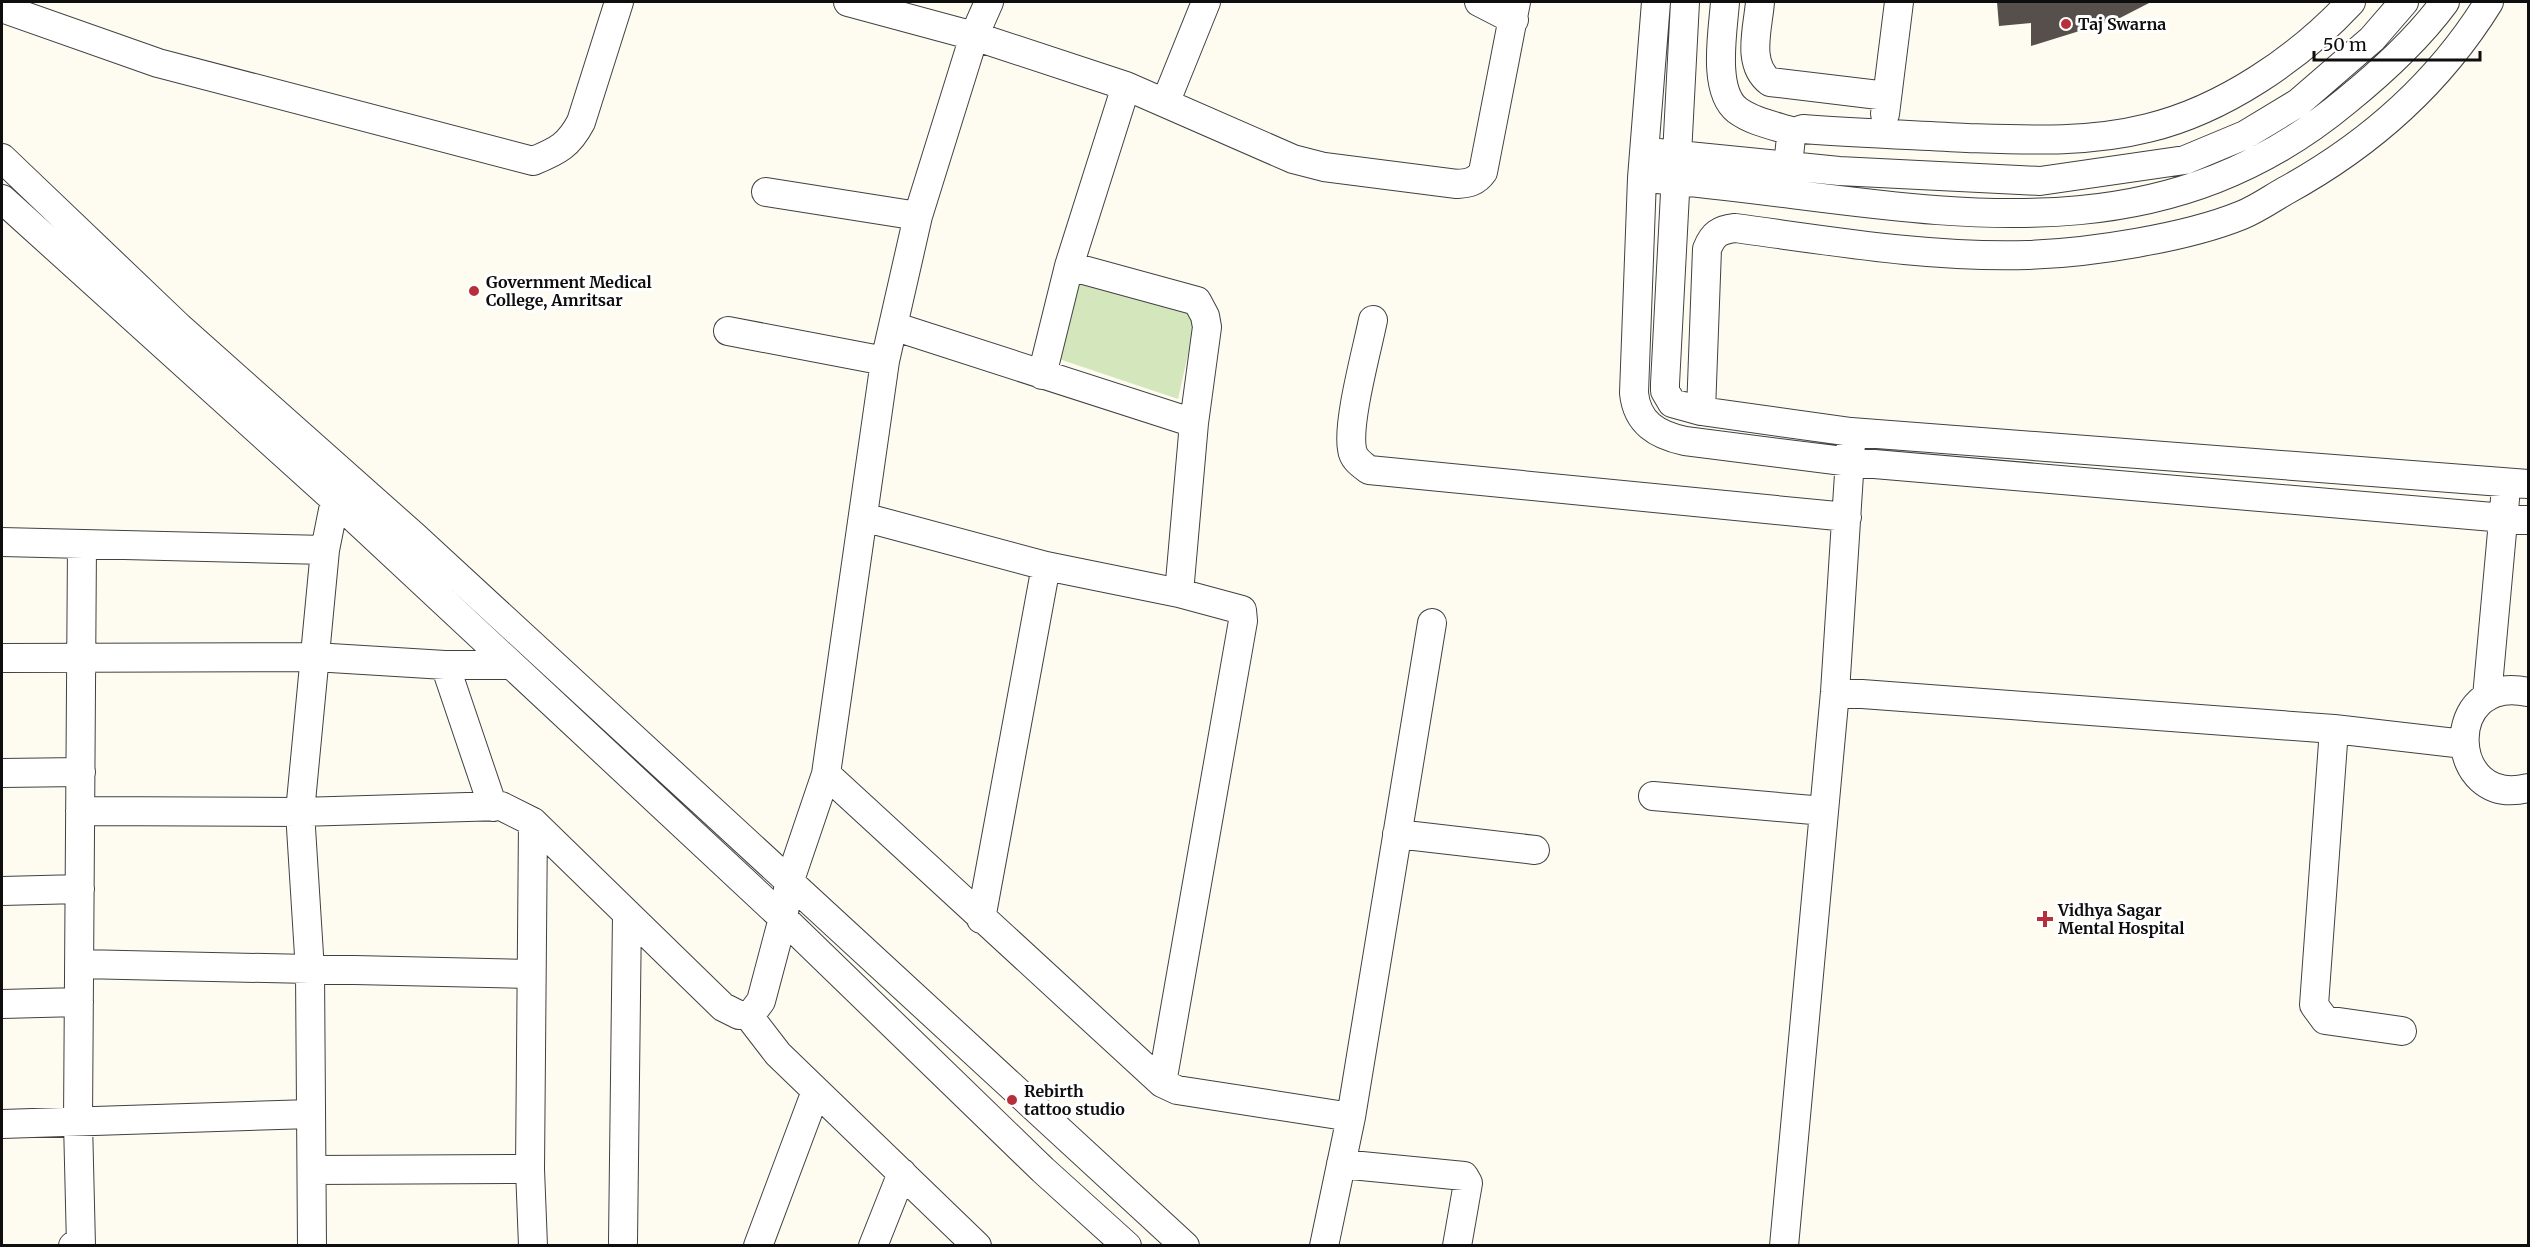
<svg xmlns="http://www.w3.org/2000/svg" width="2530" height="1247" font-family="Merriweather,serif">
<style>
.green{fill:#d4e7bc}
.building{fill:#564f4b}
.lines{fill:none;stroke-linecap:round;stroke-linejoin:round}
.minor-casing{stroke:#414141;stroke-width:30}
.minor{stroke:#fff;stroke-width:28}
.poi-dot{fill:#b62f3a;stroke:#fff;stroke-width:2}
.labels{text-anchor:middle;stroke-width:6;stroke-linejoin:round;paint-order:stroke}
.poi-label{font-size:16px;font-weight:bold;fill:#0e0e0e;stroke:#fff;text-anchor:start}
</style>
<rect width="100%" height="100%" fill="#fefbf1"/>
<path class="green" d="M1082,277L1197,314L1178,399L1053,357Z"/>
<path class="building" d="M1997,2H2151L2118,19L2031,46V23L1999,26Z"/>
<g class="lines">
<g class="minor-casing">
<path id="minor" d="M848,2L974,36L1126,86L1293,159L1324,167L1457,184C1469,183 1476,182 1483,172L1516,2
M1479,2L1514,20
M1656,2L1642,178L1634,393C1637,423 1657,435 1685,441L1851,462L2528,520
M1685,2L1665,384V391L1672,403L1701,411L1851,432L2528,484
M1725,2C1723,31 1712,90 1737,110C1753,122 1776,126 1794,132
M1760,2C1758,28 1746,64 1770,82L1887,96
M2,8L158,63L533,161C558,151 569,145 581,122L619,2
M1166,101L1206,2
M1885,114L1899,2
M1658,153L1839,171L2040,181L2185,160L2245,135L2298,103L2372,39L2404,2
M2,158L179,327L414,536L1185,1246
M1788,166L1791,137L1794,132L1803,129C1858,133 1912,135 1967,138C2028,140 2088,143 2148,128C2223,110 2299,58 2351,2
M1657,179C1900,199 2136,276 2346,101C2383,71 2417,40 2445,2
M766,192L918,216
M2,199L335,500L783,918L1043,1170L1127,1246
M1069,266L1197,301L1205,316L1207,327L1194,423L1179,593
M1373,320C1367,350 1347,422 1352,449C1353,459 1361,464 1369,470L1847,517
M893,326L1194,423
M728,331L885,361
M1042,375L1069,266L1126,86
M1701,411L1707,249C1713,234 1719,230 1735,228C1832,241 1930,258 2028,255C2089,253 2186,238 2242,215C2257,209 2271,199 2285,191C2369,145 2439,83 2489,2
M863,517L1046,566L1179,593L1242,610L1243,621L1162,1083
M2,542L325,550
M2,658L314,657L445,665H510
M445,665L493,807
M1835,692L2334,729L2464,744
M2528,692C2441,673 2446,809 2528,788
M2487,697L2505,499
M2334,729L2314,1005L2325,1020L2402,1031
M2,773L81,772
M826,774L1162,1083L1177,1090L1351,1117
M1653,796L1824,811
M80,811L300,812L501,806L533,822L723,1007L739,1015L752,1013L761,1001L783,918L789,883L826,774L885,361L918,216L974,36L989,2
M533,822L530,1169L533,1246
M1397,834L1535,850
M2,891L80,889
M981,919L1046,566
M80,964L531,974
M2,1004L79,1002
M748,1015L778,1054L977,1246
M2,1124L311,1114
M1341,1164L1464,1176L1468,1183L1457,1246
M312,1170L530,1169
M623,1242L627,914
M73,1246H81L78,1122L82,544
M312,1246L310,971L300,812L325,550L335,500
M758,1246L816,1091
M873,1246L902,1173
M1324,1246L1351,1117L1432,623
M1784,1246L1835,692L1851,443"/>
</g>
<use href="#minor" class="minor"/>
</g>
<g class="poi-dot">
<circle cx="2066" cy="24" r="6"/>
<circle cx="474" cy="291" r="6"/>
<path d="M2042 910h6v6h6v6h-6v6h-6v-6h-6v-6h6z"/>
<circle cx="1012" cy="1100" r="6"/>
</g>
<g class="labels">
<g class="poi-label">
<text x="2078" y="30">Taj Swarna</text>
<text x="486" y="288">Government Medical<tspan x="486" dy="18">College, Amritsar</tspan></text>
<text x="2058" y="916">Vidhya Sagar<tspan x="2058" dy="18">Mental Hospital</tspan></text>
<text x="1024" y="1097">Rebirth<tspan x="1024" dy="18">tattoo studio</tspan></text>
</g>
</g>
<rect width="2530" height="1247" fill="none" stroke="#0e0e0e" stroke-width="6"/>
<path d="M2314 51v9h166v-9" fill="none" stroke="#0e0e0e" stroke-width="3"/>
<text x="2323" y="51" font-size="18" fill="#0e0e0e" stroke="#ffffff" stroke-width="4.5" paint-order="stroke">50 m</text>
</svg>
